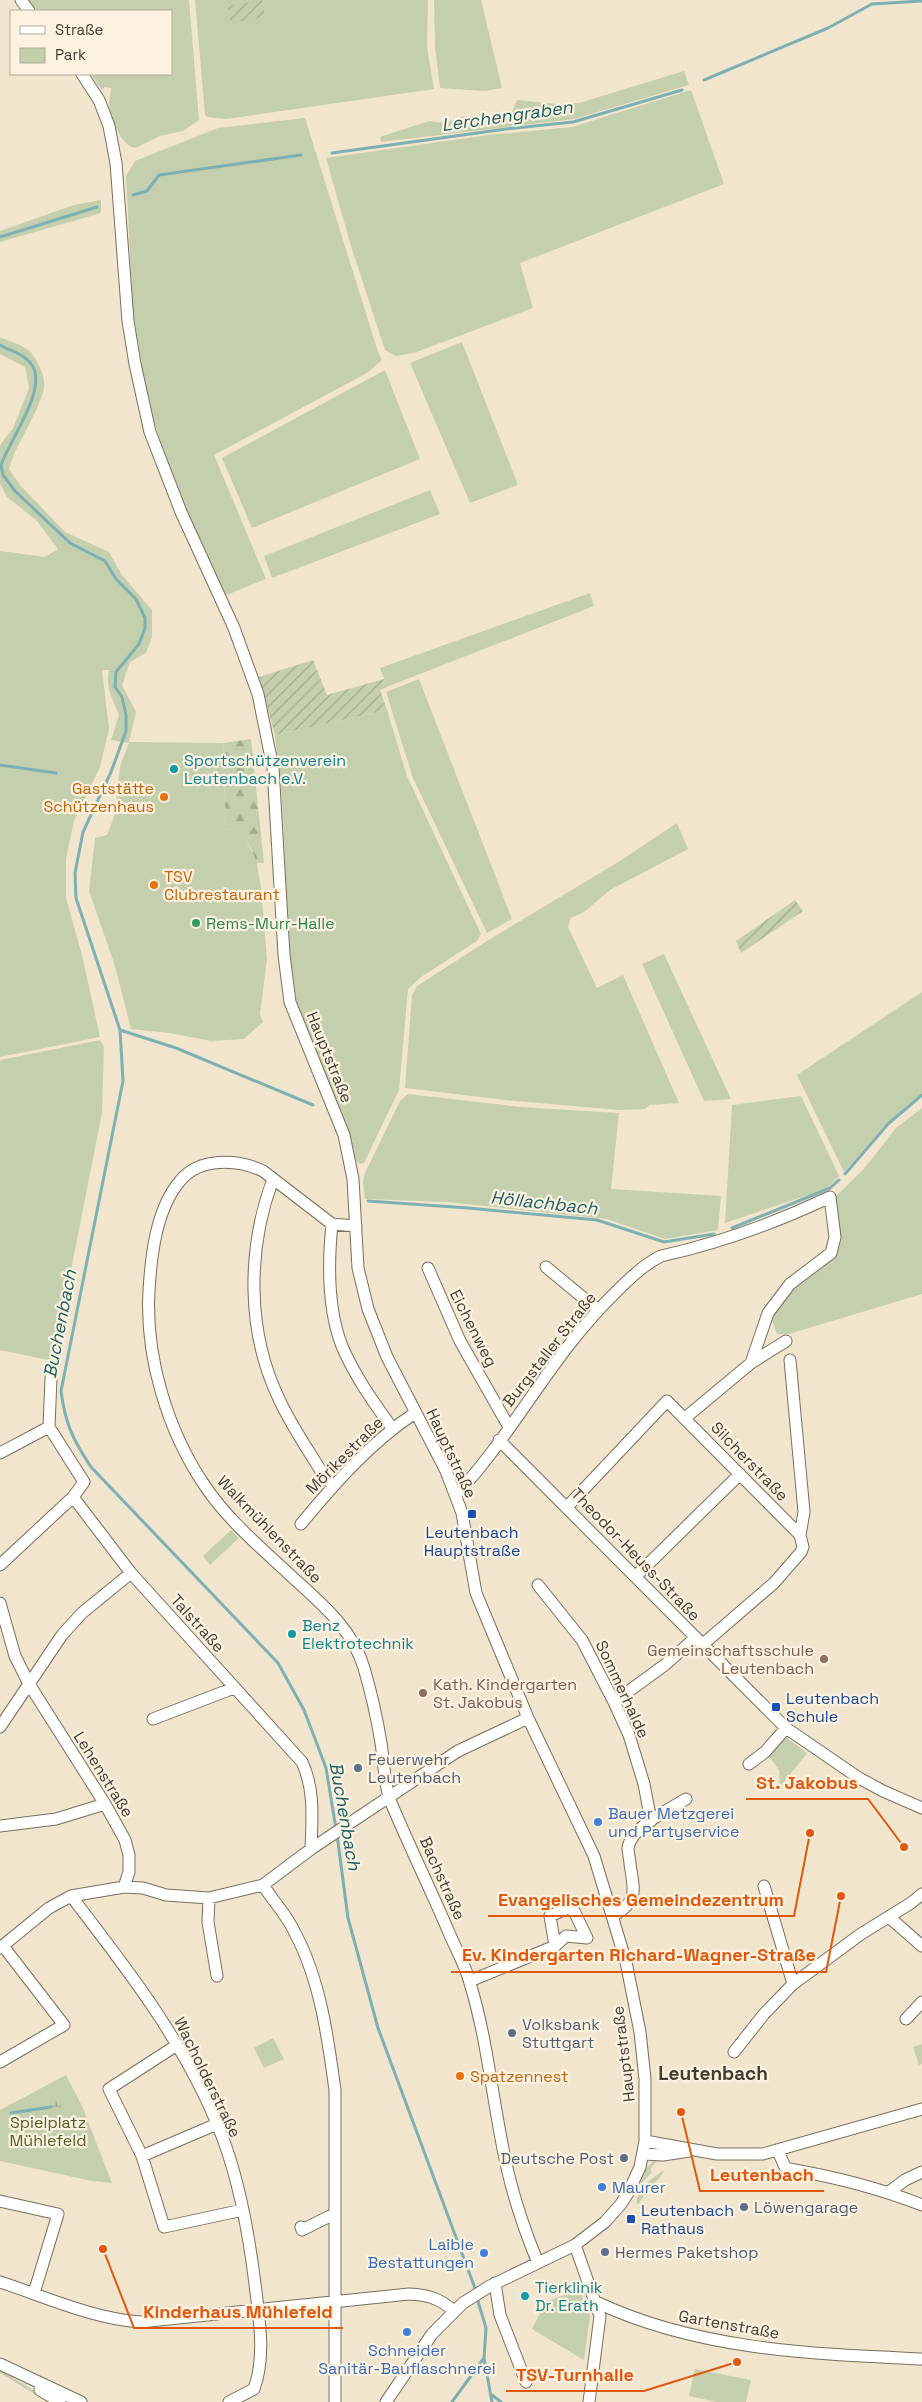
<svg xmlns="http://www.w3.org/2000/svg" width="922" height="2402" font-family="'Space Grotesk',sans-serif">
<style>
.green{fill:#c4d0ad}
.forest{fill:url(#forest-firs)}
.wetland{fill:url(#wetland-marsh)}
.garden{fill:url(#garden-furrows)}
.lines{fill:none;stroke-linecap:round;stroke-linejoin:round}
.stream{stroke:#7db0b2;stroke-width:3}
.minor-casing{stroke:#7a6e5a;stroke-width:13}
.minor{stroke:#fff;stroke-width:11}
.culture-dot{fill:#0f9aa8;stroke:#fdf2e0;stroke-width:2}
.food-dot{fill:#e8710a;stroke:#fdf2e0;stroke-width:2}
.leisure-dot{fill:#2e9e5b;stroke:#fdf2e0;stroke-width:2}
.transit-dot{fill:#1a4fb4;stroke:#fdf2e0;stroke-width:2}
.education-dot{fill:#8d6e63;stroke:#fdf2e0;stroke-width:2}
.service-dot{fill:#5c6f8a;stroke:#fdf2e0;stroke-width:2}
.shop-dot{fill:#3f7fe0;stroke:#fdf2e0;stroke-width:2}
.labels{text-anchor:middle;stroke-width:4.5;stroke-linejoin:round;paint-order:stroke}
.culture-label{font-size:16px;fill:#0d838f;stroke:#fdf2e0;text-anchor:start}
.food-label{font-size:16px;fill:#c56008;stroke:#fdf2e0;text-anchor:start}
.leisure-label{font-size:16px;fill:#27864d;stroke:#fdf2e0;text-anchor:start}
.street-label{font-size:16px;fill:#423c33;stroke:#fdf2e0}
.transit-label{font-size:16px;fill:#164399;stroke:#fdf2e0;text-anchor:start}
.education-label{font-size:16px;fill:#785e54;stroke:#fdf2e0;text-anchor:end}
.service-label{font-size:16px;fill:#4e5e75;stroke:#fdf2e0;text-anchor:start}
.shop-label{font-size:16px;fill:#366cbe;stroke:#fdf2e0;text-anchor:start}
.park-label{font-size:16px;fill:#4f5f26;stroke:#fdf2e0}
.water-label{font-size:18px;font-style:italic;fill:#185f62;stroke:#fdf2e0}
.quarter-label{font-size:19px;font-weight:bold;fill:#423c33;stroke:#fdf2e0}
.leader{fill:none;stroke:#e0580e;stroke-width:2}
.callout-dot{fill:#e0580e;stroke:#fdf2e0;stroke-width:2}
.callout-label{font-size:18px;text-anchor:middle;font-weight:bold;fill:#e0580e;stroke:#fdf2e0;stroke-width:4.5;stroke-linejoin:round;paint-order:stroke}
</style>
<defs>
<pattern id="forest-firs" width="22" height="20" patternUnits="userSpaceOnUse" patternTransform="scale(1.25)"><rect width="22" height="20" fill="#c4d0ad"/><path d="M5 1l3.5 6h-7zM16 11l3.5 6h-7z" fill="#a1aa8d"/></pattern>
<pattern id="wetland-marsh" width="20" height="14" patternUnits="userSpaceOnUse" patternTransform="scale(1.25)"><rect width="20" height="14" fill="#c4d0ad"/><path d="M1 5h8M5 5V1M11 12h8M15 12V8" fill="none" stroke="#a1aa8d"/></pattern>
<pattern id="garden-furrows" width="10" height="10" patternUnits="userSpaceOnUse" patternTransform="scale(1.25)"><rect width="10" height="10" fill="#c4d0ad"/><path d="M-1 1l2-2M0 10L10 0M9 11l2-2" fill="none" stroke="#a1aa8d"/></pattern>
</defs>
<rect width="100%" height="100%" fill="#f2e5ce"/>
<path class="green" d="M28,0H189L199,120L183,131L160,136L135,148C121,146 109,115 109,103C109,98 111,93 111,88L105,87L102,90L91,74H171V11H37Z
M195,0H428L427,47L434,89L226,119L207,117L205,115Z
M434,0H481L502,88L484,91L440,88L435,47Z
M684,71L689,85L574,119L381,142L380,137L429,121L446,123L464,116H510L517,100L557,104L579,103Z
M691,90L724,184L520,263L533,308L414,353L395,356L385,350L350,243L326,158L489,135L572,127Z
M305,118L378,352L382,360L367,373L214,455L266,579L224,596L169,470L148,400L133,313L126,176L135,161L218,128Z
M101,200V213L0,242V231L74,205Z
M0,337C9,341 20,344 28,350C37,357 46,377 44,388C37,417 17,441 9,469L21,486L65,532L109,552L122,575L152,610V637L146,653L130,662L122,685L136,712L129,742L223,743L226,827L243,836L256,858L261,888L267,959L260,1014L263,1022L244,1039L211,1041L170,1033L131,1029L115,966L89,891L95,838L107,835L115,814L120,766L129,743L111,740L119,715C113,700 105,687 109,670H102L109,729L100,767L74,821L66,859V898L82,955L100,1037L0,1057V551L45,557L58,549L36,520L7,497L0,484V445L13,428L29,388L25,367L0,354Z
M462,342L518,485L470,503L410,363Z
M385,370L420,459L252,528L222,458Z
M430,490L440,514L272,578L264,556Z
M590,593L594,606L387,687L380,668Z
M419,679L512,919L487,933L413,778L386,692Z
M387,710L407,776L481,934L477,941L421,977L408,989L399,1090L364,1163L360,1164L355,1160L347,1131L295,999C284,934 287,868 282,803C281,780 277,757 275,735Z
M677,823L688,849L610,890L584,912L571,918L568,927L597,988L623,975L679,1103L650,1105L645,1109L620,1110L515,1101L405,1088L412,995L417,986L487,941L620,861Z
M664,954L731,1099L704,1101L642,964Z
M922,992V1093L886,1124L844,1172L797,1075Z
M100,1040L104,1047L102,1113L53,1361L0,1350V1060Z
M408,1094L520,1107L619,1113L611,1189L721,1196L718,1230L665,1239L607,1219L448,1202L365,1199L363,1182L365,1173L400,1101Z
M801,1096L839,1176L828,1187L814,1193L725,1223L732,1105Z
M922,1108V1294L789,1334H777L770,1315L791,1287L835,1256V1197L863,1170L896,1128Z
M231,1530L239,1538L210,1565L203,1556Z
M786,1737L807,1753L780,1787L779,1770L768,1755Z
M273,2038L284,2059L264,2068L254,2048Z
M922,2044V2064L919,2065L913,2047Z
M66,2075L82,2106L112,2183L92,2181L0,2161V2110Z
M656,2159H660L661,2161H657L650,2169L652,2172L639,2186L646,2168Z
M664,2170C661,2180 645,2190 639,2204H637C635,2191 654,2176 664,2170Z
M579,2289L590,2315L584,2360L532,2329L546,2302Z
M695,2369L751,2380L746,2402H716L689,2396Z
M0,2370L53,2402H48L0,2373Z"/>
<path class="forest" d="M251,739L264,863H256C253,844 241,835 226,827L223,743Z"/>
<path class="wetland" d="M54,2098L65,2109L62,2119L55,2121L50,2116Z"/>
<path class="garden" d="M262,0L265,17L231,23L228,6Z
M313,660L327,695L384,679L387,687L380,690L387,710L275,735L259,677Z
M795,900L803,911L741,953L736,941Z"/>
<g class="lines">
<path class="stream" d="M704,80L828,28L872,4L922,1
M332,153L506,129L573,122L682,90
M133,195L147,191L159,175L301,155
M0,237L97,207
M0,345C11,351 25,354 32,365C48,389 9,441 1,465L3,475L15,491L70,543L105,561L116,579L136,599L145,618V628L139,644L116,672L115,687L122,697L126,715V731L111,772L83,832L75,873L76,898L120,1030L123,1081L61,1391C65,1423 73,1440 91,1467L278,1663L304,1710L317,1744L326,1768L336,1829
M0,765L56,773
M120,1030L176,1048L313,1105
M845,1174L888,1124L922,1095
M368,1201L468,1208L597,1220L664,1242L714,1234
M732,1228L830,1188L839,1180
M337,1835L348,1918L378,2028L476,2291
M11,2113L51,2107
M477,2298L486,2328L484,2358L492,2402
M492,2395L501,2402
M452,2402L484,2358"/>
<g class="minor-casing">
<path id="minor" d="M21,0L29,11
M82,74L99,100L109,126L116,163L128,321L135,364L150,432L181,512L234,628L258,694L273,768L284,955L290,1002L344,1135L353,1179L358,1268L368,1309L387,1357L446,1471L462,1513L476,1593L528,1718L594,1856L626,1962L640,2032L645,2079V2141L640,2167L628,2193L621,2204L605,2222L575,2245L490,2286L463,2303L432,2334L386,2402
M273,1179C247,1249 246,1332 280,1401C292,1427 309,1451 324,1476L333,1485
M332,1224C328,1263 327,1308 342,1346C354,1375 374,1403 392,1428
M356,1226L332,1224L263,1171C238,1159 199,1157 180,1181C156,1209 151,1256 149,1291C145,1357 168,1432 205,1486C227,1519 260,1547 289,1574C319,1602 352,1627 364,1668C371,1692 377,1718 381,1743C384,1761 384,1783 390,1800C409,1846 431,1890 450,1935C457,1951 466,1967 470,1983C489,2045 493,2109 508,2172C515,2202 526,2234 538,2263
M546,1267L598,1310
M428,1268L460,1341L509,1427
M790,1360L804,1512L800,1535
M51,1378L49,1427L84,1482L73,1497L131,1573L302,1762C315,1790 312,1819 311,1849
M685,1418L751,1363L786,1341
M499,1440L786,1728L859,1778L883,1791L922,1808
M0,1453L49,1427
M456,1495C514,1433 552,1354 614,1294C628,1280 643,1265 661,1256C720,1243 775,1223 830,1197L835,1237L831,1253L790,1284L768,1313L751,1363
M567,1507L667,1401L800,1535L803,1547L801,1552L774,1583L702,1645
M301,1524C335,1483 371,1442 415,1413
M0,1565L73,1497
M636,1576L740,1474
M538,1585L582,1640L614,1702L629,1735L644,1784L651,1821
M0,1603L15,1656L29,1684L105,1804L125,1840L129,1855V1872L124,1887
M614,1702L666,1664L695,1638
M153,1719L234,1688
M0,1727L62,1635L82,1613L131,1573
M749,1764L765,1752L786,1728
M0,1826L56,1819L105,1804
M263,1885C273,1901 287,1915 295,1933C320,1979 328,2038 335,2090V2402
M764,1886L793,1984
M71,1896C129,1971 188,2047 222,2136C240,2183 249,2235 255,2284C259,2317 266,2357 254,2389L229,2402
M209,1898L208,1922L217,1976
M613,1916C639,1901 634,1891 630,1864C630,1859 628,1853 628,1848C631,1827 670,1809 686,1799
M889,1917L922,1946
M0,1948L49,1908L71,1896L124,1887L143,1888L166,1895L209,1898L263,1885L311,1849L458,1751L528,1718
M470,1981L555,1946L566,1936L587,1938L574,1911L568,1908L550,1916L555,1946
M906,2019L922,2002
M177,2045L109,2089L142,2156L164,2227L243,2210
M734,2052L764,2014L793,1984L861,1934L911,1903L922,1894
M0,2062L64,2025L3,1946
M645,2141L717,2154H763L922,2109
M778,2151L785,2167L789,2169C835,2177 879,2188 922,2205
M644,2154L663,2155L689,2151
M142,2156L217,2124
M889,2192L905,2180L922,2172
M0,2201L58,2214L34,2293
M301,2227L302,2230L334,2214
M575,2245L600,2316L589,2402
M0,2282C46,2297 91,2318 140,2322L409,2294C428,2295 439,2298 454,2311
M495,2283L500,2315L526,2382
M596,2302C698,2350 811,2354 922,2359
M0,2364L81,2402
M40,2390L60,2402"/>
</g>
<use href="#minor" class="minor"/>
</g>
<g class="culture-dot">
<circle cx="174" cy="769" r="5"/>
<circle cx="292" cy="1634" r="5"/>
<circle cx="525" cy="2296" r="5"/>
</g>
<g class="food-dot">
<circle cx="164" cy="797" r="5"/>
<circle cx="154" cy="885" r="5"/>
<circle cx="460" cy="2076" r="5"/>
</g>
<circle class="leisure-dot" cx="196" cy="923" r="5"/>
<g class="transit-dot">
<rect x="467" y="1509" width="10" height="10" rx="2.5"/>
<rect x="771" y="1702" width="10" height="10" rx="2.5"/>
<rect x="626" y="2214" width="10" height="10" rx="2.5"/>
</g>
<g class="education-dot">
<circle cx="824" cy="1659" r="5"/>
<circle cx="423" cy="1693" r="5"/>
</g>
<g class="service-dot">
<circle cx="358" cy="1768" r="5"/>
<circle cx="512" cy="2033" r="5"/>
<circle cx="624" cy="2158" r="5"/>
<circle cx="744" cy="2207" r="5"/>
<circle cx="605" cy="2252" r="5"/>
</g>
<g class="shop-dot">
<circle cx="598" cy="1822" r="5"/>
<circle cx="602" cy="2187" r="5"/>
<circle cx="484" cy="2253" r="5"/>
<circle cx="407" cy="2332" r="5"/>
</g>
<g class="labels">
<g class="culture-label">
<text x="184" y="766">Sportschützenverein<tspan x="184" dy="18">Leutenbach e.V.</tspan></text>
<text x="302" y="1631">Benz<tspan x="302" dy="18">Elektrotechnik</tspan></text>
<text x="535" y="2293">Tierklinik<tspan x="535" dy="18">Dr. Erath</tspan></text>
</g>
<g class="food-label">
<text x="154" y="794" text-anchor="end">Gaststätte<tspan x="154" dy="18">Schützenhaus</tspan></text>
<text x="164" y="882">TSV<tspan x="164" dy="18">Clubrestaurant</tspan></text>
<text x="470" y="2082">Spatzennest</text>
</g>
<g class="leisure-label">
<text x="206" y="929">Rems-Murr-Halle</text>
</g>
<g class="street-label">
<text transform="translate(330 1057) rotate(68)" y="6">Hauptstraße</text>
<text transform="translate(474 1328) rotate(63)" y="6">Eichenweg</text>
<text transform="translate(549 1349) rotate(-52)" y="6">Burgstaller Straße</text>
<text transform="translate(452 1453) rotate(65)" y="6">Hauptstraße</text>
<text transform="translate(344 1455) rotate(-45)" y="6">Mörikestraße</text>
<text transform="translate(750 1461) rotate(46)" y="6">Silcherstraße</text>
<text transform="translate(270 1529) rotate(46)" y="6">Walkmühlenstraße</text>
<text transform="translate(636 1554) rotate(46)" y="6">Theodor-Heuss-Straße</text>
<text transform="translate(198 1623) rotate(48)" y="6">Talstraße</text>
<text transform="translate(623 1689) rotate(65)" y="6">Sommerhalde</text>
<text transform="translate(104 1774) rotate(58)" y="6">Lehenstraße</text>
<text transform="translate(443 1878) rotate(66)" y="6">Bachstraße</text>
<text transform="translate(623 2054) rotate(-97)" y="6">Hauptstraße</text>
<text transform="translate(208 2077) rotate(64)" y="6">Wacholderstraße</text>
<text transform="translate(729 2324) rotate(10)" y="6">Gartenstraße</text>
</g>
<g class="transit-label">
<text x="472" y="1538" text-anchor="middle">Leutenbach<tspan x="472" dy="18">Hauptstraße</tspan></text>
<text x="786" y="1704">Leutenbach<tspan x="786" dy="18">Schule</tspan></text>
<text x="641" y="2216">Leutenbach<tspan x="641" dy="18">Rathaus</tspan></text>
</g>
<g class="education-label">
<text x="814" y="1656">Gemeinschaftsschule<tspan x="814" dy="18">Leutenbach</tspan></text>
<text x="433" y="1690" text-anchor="start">Kath. Kindergarten<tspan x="433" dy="18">St. Jakobus</tspan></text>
</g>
<g class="service-label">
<text x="368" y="1765">Feuerwehr<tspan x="368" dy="18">Leutenbach</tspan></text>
<text x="522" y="2030">Volksbank<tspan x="522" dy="18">Stuttgart</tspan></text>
<text x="614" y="2164" text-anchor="end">Deutsche Post</text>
<text x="754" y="2213">Löwengarage</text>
<text x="615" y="2258">Hermes Paketshop</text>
</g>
<g class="shop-label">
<text x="608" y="1819">Bauer Metzgerei<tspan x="608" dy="18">und Partyservice</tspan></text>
<text x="612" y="2193">Maurer</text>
<text x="474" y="2250" text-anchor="end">Laible<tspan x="474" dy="18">Bestattungen</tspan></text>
<text x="407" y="2356" text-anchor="middle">Schneider<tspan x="407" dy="18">Sanitär-Bauflaschnerei</tspan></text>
</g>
<g class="park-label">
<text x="48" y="2128">Spielplatz<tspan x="48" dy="18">Mühlefeld</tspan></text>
</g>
<g class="water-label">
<text transform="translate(507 116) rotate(-8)" y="6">Lerchengraben</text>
<text transform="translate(544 1203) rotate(6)" y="6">Höllachbach</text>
<text transform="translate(60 1324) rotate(-79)" y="6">Buchenbach</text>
<text transform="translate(345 1816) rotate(80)" y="6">Buchenbach</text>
</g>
<g class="quarter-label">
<text x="713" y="2080">Leutenbach</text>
</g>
</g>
<path class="leader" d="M904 1847L868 1799H746M810 1833L794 1916H488M841 1896L826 1972H451M681 2112L700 2191H824M103 2249L134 2328H343M737 2362L644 2391H506"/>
<g class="callout-dot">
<circle cx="904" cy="1847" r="5"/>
<circle cx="810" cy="1833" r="5"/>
<circle cx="841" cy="1896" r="5"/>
<circle cx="681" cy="2112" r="5"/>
<circle cx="103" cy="2249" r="5"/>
<circle cx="737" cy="2362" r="5"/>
</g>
<g class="callout-label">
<text x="807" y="1789">St. Jakobus</text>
<text x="641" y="1906">Evangelisches Gemeindezentrum</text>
<text x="639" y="1961">Ev. Kindergarten Richard-Wagner-Straße</text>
<text x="762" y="2181">Leutenbach</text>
<text x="238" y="2318">Kinderhaus Mühlefeld</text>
<text x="575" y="2381">TSV-Turnhalle</text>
</g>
<rect x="10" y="10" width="162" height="65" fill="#fdf2e0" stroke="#b2a99b"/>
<rect x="20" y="26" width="25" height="8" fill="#ffffff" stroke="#b2a99b"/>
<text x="55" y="35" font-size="15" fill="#423c33">Straße</text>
<rect x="20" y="48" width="25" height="15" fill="#c4d0ad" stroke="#b2a99b"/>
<text x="55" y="60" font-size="15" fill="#423c33">Park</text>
</svg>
